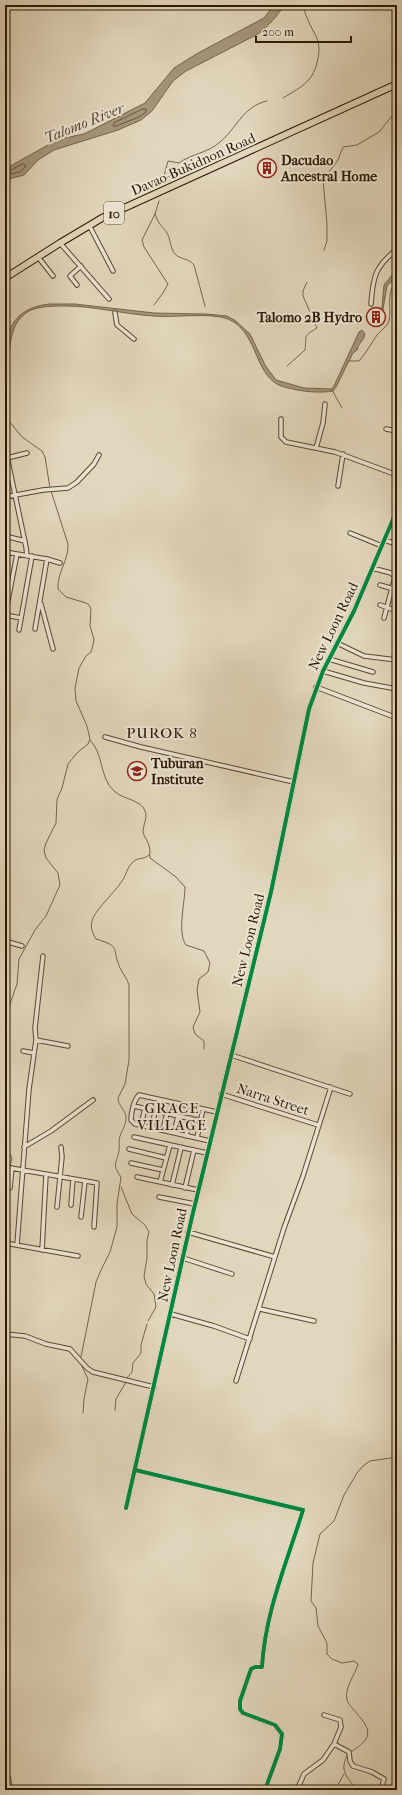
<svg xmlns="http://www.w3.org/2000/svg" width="402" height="1795" font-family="'IM FELL French Canon',serif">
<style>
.water{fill:#a4967d;stroke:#74644c}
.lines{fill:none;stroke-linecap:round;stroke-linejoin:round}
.shore{stroke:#685740;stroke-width:1}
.stream{stroke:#74644c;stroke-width:1}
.street-casing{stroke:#594831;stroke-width:5.5}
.highway-casing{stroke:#2b1802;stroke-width:8}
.street{stroke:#ece5d4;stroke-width:3.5}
.highway{stroke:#e2d7bd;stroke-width:6}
.cycleway-casing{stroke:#ece5d4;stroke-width:6}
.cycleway{stroke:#00873e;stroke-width:4}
.labels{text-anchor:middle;stroke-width:4;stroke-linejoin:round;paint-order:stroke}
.shield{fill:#ece5d4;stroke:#655641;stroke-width:1}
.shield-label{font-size:13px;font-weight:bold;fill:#2b1802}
.poi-label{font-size:14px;font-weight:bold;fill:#2b1802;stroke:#ece5d4;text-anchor:start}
.street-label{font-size:14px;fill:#2b1802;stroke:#ece5d4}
.water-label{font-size:15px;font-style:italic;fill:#5b4a33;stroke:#ece5d4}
.neighbourhood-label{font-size:15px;letter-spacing:1px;fill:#2b1802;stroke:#ece5d4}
</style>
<rect width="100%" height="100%" fill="#e2d7bd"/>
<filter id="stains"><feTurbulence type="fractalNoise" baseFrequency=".005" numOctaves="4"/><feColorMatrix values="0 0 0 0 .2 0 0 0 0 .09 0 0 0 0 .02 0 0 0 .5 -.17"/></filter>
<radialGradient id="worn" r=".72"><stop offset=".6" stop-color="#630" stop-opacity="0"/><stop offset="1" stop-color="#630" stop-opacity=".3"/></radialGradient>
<path class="water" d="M274,5H284C277,17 269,25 258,34L186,71L173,81L152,111L141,120L118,130L54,150L38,160L24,175L5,180V169L55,141L64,138L84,134L145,103L174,68L198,53L264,18Z
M397,269V275L387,286L382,315L379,312L382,307L384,285Z
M49,304H75L154,313L206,314L227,316L236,321L250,334L265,365L276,380L304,388L331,389L334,386L359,332L362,330L365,334C364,341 358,343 357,350L353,353L336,387L333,391C321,393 309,392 297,390C289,388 280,387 274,382C254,367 256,331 228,319C210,312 173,318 153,316C123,314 94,306 65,306C54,306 39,306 29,311C9,323 11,345 7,365L5,368C5,333 10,309 49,304Z"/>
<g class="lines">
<path class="shore" d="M143,109H146V112L139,117L116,126H113L114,123Z
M23,164L26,166L20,172L10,174V171Z"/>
<path class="stream" d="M283,98C303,86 314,81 318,58C320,50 319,43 316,36C310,25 306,18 303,5
M162,183L168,161L179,163C191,154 208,153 220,142C237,128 243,106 267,101
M155,214C159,226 162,225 167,233C171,240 170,248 175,254C181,260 189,258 194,265L205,306
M324,250L327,241V224L323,180L338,160L343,147L357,145L379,132L397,110
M154,305L163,293L168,284L144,247L142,240L155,214L159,201
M348,361H359C366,353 371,344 377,335C381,330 387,327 389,321C392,307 385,292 397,281
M287,366L305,350C307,335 302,337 317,328L303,296V291L307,282
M332,390L342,408
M5,416L22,437L42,451L45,457L50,488
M90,740C104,754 99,777 114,791C122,799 142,800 145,811C148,817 143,825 143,832C144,837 148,841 149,846C151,850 149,854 150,858L176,877L185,887C185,902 177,933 186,945L204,951L210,963L208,972L199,979L197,990L200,1012L193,1027L195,1034L204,1041V1049
M5,1035L10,1004L17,984L19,959L35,930L46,916L60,885L58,873L46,858L44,850L46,843L56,823L57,799L62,788L68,764L77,753L88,744L90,739L87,726L76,701L75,688L79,668L86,656L91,652L93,645L94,639L90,626L91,609L89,605L86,603L66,597L58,589C57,572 69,560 68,544L51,491
M5,1146L8,1151
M10,1166L12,1158L10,1154
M5,1174L8,1169
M121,1187L132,1214L145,1225L149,1232L147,1240V1258L144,1276L146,1284L154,1294L156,1307L148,1321
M81,1357L96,1282L101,1270L110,1252L117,1227V1204L121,1177C112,1164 116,1165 119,1151C120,1146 118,1141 120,1136C122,1130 126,1125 126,1118C126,1110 118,1106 118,1098L125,1084L129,1060V985C127,978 123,974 120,968C111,947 122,947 96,939C93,934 90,928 92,921C94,911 115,892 122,881C126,876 127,867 133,862C138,857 144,860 149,855
M81,1364L88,1379L84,1399L83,1413
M127,1378L132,1372L133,1363L141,1353V1345L147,1324
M115,1410L116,1399L126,1382
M351,1752C355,1749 362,1745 365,1740C376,1727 351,1711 347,1700C344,1688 355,1675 358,1664L354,1661L342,1663L332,1659L327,1654V1643L318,1626L316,1608L311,1601L313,1563L320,1534L334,1521L344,1495L357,1473L363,1466L370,1461L397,1457
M348,1754C338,1771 348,1778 357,1790
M5,1768L11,1778L12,1790
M335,1790L344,1774"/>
<g class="street-casing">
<path id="street" d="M89,225L113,271
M60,243L109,299
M38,257L53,276
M77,285L70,276L81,266
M371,304C373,276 375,267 397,249
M115,313L117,325L134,339
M281,419V437L286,442L335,452L397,475
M386,429L397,431
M5,447L26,547L27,556
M316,448L323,423L325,404
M7,458L27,453
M338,486L343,454
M5,497L43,490L68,488L77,482L94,464L99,455
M5,530L6,536
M350,533L382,546
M5,536L25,541
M384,540L397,544
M5,552L47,559L60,563
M372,568L391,573L395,577L384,618
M380,585L397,590
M41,604L53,649
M380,605L397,611
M5,615L21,618
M5,616L17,554
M35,629L47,559
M19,630L32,556
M337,643L364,656L397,660
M329,659L373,672
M323,671L364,683L397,689
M316,687L397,718
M105,737L141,747L294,782
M5,941L22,946
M36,1040L68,1046
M23,1051L34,1053
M231,1055L350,1094
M221,1094L318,1125
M134,1106L201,1121
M141,1125L145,1108
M152,1128L155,1111
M163,1130L167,1113
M174,1133L178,1116
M186,1136L190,1118
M134,1137L207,1153
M197,1138L203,1109
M210,1141L135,1124L131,1120C131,1112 134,1100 139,1095L217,1112
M24,1147L51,1131L93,1100
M129,1149L166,1158
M131,1163L163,1170
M5,1167L97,1183L94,1227
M137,1177L198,1190
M160,1182L170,1145
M172,1185L181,1148
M10,1188L12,1168
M185,1188L194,1150
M159,1197L195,1204
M71,1205L73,1179
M57,1207L62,1157L61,1147
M81,1217L85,1181
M188,1232L275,1257
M5,1243L78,1256
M17,1245L29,1089L36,1040L35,1028L43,956
M42,1250L46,1175
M183,1258L232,1274
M260,1309L314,1321
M171,1314L214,1326L250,1339
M5,1334L25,1336L46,1344L70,1349L87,1368L93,1372L154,1387
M236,1381L284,1228L303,1176L331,1087
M135,1470L303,1510C287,1562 265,1612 262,1667H255L251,1669L240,1701V1709L243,1713L275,1725L282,1734L280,1749L265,1790
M126,1508L192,1217L271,892L309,709L323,671L354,611L397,510
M334,1744L349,1752L350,1761L353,1766L372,1772L384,1779L381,1790
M297,1790L304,1774L323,1760L334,1744L341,1727L340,1720L324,1715"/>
</g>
<g class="highway-casing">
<path id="highway" d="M5,278L60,243L102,218L397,84"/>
</g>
<use href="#street" class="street"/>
<use href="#highway" class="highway"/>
<g class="cycleway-casing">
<path id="cycleway" d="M135,1470L303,1510C287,1562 265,1612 262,1667H255L251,1669L240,1701V1709L243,1713L275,1725L282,1734L280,1749L265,1790
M126,1508L192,1217L271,892L309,709L323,671L354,611L397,510"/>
</g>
<use href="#cycleway" class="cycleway"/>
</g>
<defs>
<g id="building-ring" transform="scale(1)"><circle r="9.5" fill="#ece5d4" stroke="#8f2418" stroke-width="1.5"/><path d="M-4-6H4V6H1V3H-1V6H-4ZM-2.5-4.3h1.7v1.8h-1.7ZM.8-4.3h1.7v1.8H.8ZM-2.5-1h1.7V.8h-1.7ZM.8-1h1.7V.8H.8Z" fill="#8f2418"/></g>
<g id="school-ring" transform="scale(1)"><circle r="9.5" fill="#ece5d4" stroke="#8f2418" stroke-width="1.5"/><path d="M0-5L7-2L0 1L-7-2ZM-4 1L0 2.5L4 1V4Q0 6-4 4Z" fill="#8f2418"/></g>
</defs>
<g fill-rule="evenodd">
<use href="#building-ring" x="267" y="168"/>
<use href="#building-ring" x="376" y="317"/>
<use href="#school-ring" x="137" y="771"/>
</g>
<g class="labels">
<rect class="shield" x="104" y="202" width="20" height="22" rx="3"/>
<g class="shield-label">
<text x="114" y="218">10</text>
</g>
<g class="poi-label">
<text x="281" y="165">Dacudao<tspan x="281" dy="16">Ancestral Home</tspan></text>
<text x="362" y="322" text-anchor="end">Talomo 2B Hydro</text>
<text x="151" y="768">Tuburan<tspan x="151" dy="16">Institute</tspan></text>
</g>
<g class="street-label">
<text transform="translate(193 164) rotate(-24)" y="5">Davao-Bukidnon Road</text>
<text transform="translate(333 626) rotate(-64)" y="5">New Loon Road</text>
<text transform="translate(248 940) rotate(-76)" y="5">New Loon Road</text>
<text transform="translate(273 1099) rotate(18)" y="5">Narra Street</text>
<text transform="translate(172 1255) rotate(-78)" y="5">New Loon Road</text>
</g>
<g class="water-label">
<text transform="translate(84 123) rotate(-22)" y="5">Talomo River</text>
</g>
<g class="neighbourhood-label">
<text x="162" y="738">PUROK 8</text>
<text x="172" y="1113">GRACE<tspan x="172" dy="17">VILLAGE</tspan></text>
</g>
</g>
<rect width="402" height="1795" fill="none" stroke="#e2d7bd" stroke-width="20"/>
<rect x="6" y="6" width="390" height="1783" fill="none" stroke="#2b1802" stroke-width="2"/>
<rect x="10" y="10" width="382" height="1775" fill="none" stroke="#2b1802"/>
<path d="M256 36v6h95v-6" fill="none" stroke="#2b1802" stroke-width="2"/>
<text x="262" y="36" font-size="12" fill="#2b1802" stroke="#ece5d4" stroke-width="3" paint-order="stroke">200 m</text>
<rect width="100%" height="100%" filter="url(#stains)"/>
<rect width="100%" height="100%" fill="url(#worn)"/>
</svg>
